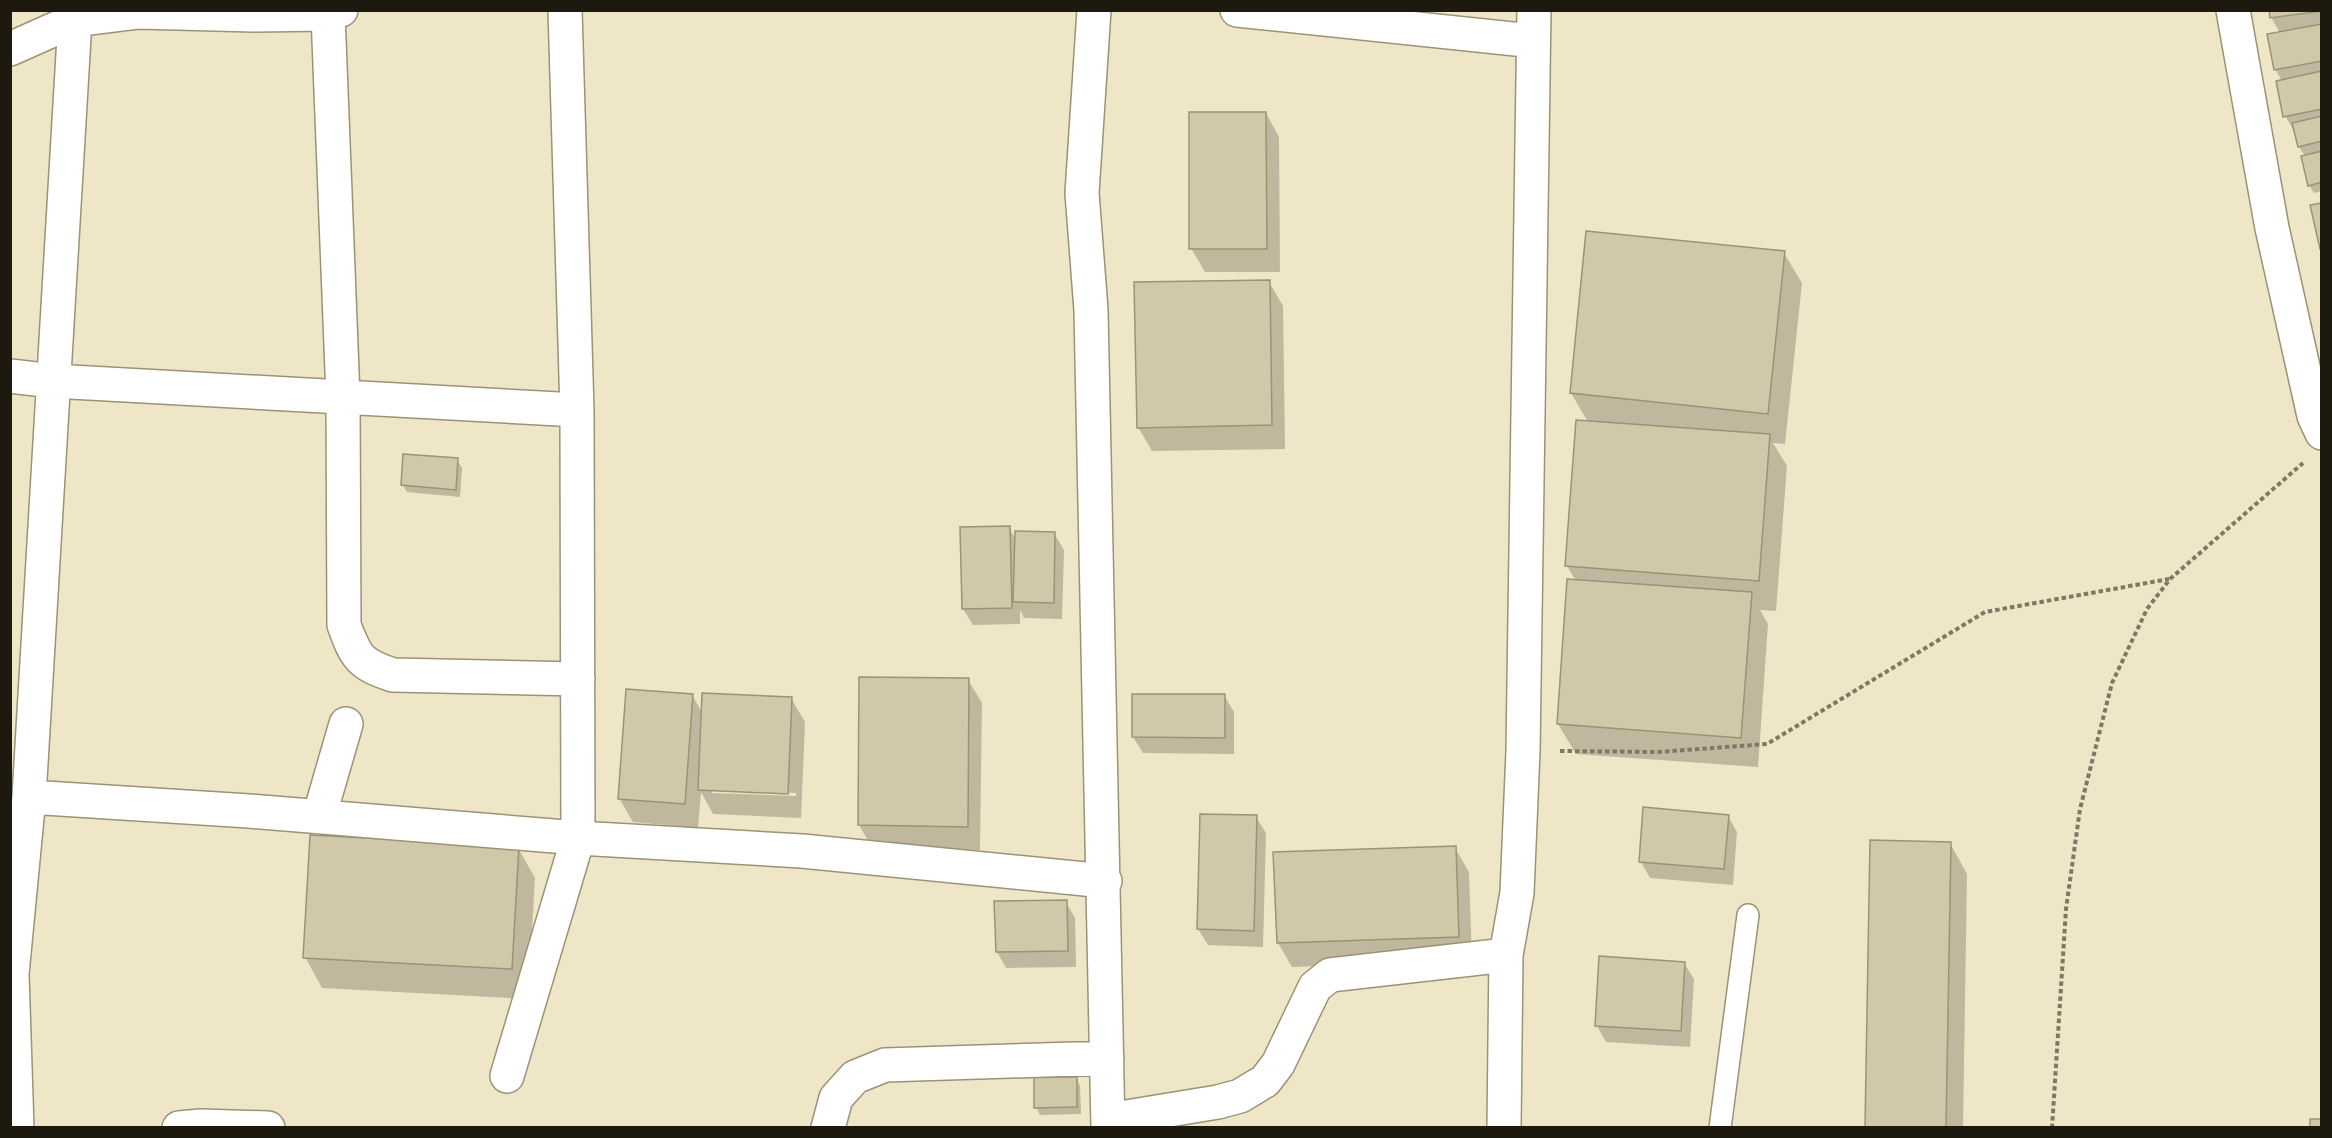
<svg xmlns="http://www.w3.org/2000/svg" width="2332" height="1138" font-family="Manrope,sans-serif">
<style>
.shadow{fill:#0003;fill-rule:evenodd}
.building{fill:#d1c8aa;stroke:#9b9376;stroke-width:1.5}
.lines{fill:none;stroke-linecap:round;stroke-linejoin:round}
.service-casing{stroke:#9b9376;stroke-width:24}
.minor-casing{stroke:#9b9376;stroke-width:36}
.path{stroke:#7f7864;stroke-width:4;stroke-dasharray:4.5 3;stroke-linecap:butt}
.service{stroke:#fff;stroke-width:21}
.minor{stroke:#fff;stroke-width:33}
</style>
<rect width="100%" height="100%" fill="#efe6c7"/>
<path class="shadow" d="M2322,10V191L2314,193L2309,185L2305,156L2299,147L2295,132L2285,116L2282,81L2275,69L2280,33L2271,17Z
M1266,113L1279,137L1280,272H1205L1191,248Z
M1784,253L1802,283L1785,444L1773,443L1787,466L1776,611L1760,610L1768,624L1758,767L1576,754L1558,724L1576,581L1567,566L1588,422L1571,393Z
M1269,282L1283,306L1285,449L1152,451L1138,427Z
M457,460L462,468L460,497L407,492L402,484Z
M1009,528L1016,540L1054,533L1064,550L1062,619L1024,618L1020,610V624L973,625L963,609Z
M968,680L982,703L980,850L873,849L859,825Z
M692,695L703,714L791,698L805,722L801,818L713,814L701,792L698,828L633,822L619,798ZM712,790L796,793V796L712,793Z
M1224,695L1234,712V754L1143,753L1133,737Z
M1728,816L1737,832L1733,885L1650,878L1641,862Z
M1256,817L1266,833L1263,947L1208,945L1198,929Z
M1950,843L1967,874L1963,1128H1867Z
M518,848L535,878L528,999L322,988L305,957Z
M1455,848L1469,872L1472,961L1292,967L1278,943Z
M1066,902L1075,918L1076,967L1006,968L997,952Z
M1684,963L1694,979L1690,1047L1606,1042L1597,1026Z
M1076,1078L1080,1086L1081,1114L1040,1115L1036,1107Z"/>
<path class="building" d="M2269,10H2322V11L2270,18Z
M2322,24V61L2274,70L2267,34Z
M2322,71V109L2283,117L2276,81Z
M1189,112H1266L1267,249H1189Z
M2322,116V141L2298,147L2292,123Z
M2322,151V182L2308,186L2301,156Z
M2322,203V248L2320,249L2310,205Z
M1586,231L1785,251L1768,414L1570,393Z
M1270,280L1272,425L1137,428L1134,282Z
M1576,420L1770,434L1759,581L1565,566Z
M403,454L458,458L456,490L401,485Z
M1010,526L1012,608L962,609L960,527Z
M1015,531L1055,532L1054,603L1013,602Z
M1567,579L1752,592L1741,738L1557,724Z
M859,677L969,678L968,827L858,825Z
M626,689L693,694L685,804L618,799Z
M702,693L792,697L788,794L698,790Z
M1132,694H1225V738L1132,737Z
M1643,807L1729,815L1724,869L1639,862Z
M1200,814L1257,815L1254,931L1197,929Z
M310,835L519,846L512,969L303,958Z
M1870,840L1951,842L1946,1128L1865,1127Z
M1456,846L1459,937L1277,943L1273,852Z
M1067,900L1068,951L996,952L994,901Z
M1599,956L1685,962L1681,1031L1595,1026Z
M1034,1077H1077V1107L1034,1108Z
M2310,1119H2322V1128H2310Z"/>
<g class="lines">
<g class="service-casing">
<path id="service" d="M1720,1128L1748,915"/>
</g>
<g class="minor-casing">
<path id="minor" d="M1094,10L1082,193L1091,310L1108,1128
M1237,10L1533,41
M2233,10L2272,228L2314,416L2322,433
M328,14L343,397L344,625C356,657 359,664 393,675L578,679
M10,49L75,20L139,12L254,15L328,14L341,10
M10,376L53,381L577,410
M29,797L249,811L578,838L802,851L1105,881
M319,817L346,724
M507,1076L578,838L577,410L565,10
M1108,1120L1218,1102L1240,1096L1265,1081L1278,1064L1315,987L1330,975L1506,955
M17,1128L12,974L29,797L75,20
M179,1128L201,1126L268,1128
M828,1128L836,1098L855,1077L885,1065L1107,1058
M1504,1128L1506,955L1517,893L1523,751L1534,10"/>
</g>
<path class="path" d="M1560,751L1658,752L1767,744L1985,612L2169,579
M2052,1128L2066,909L2080,809L2112,683L2147,609L2170,579L2303,463"/>
<use href="#service" class="service"/>
<use href="#minor" class="minor"/>
</g>
<rect width="2332" height="1138" fill="none" stroke="#1d190e" stroke-width="24"/>
</svg>
